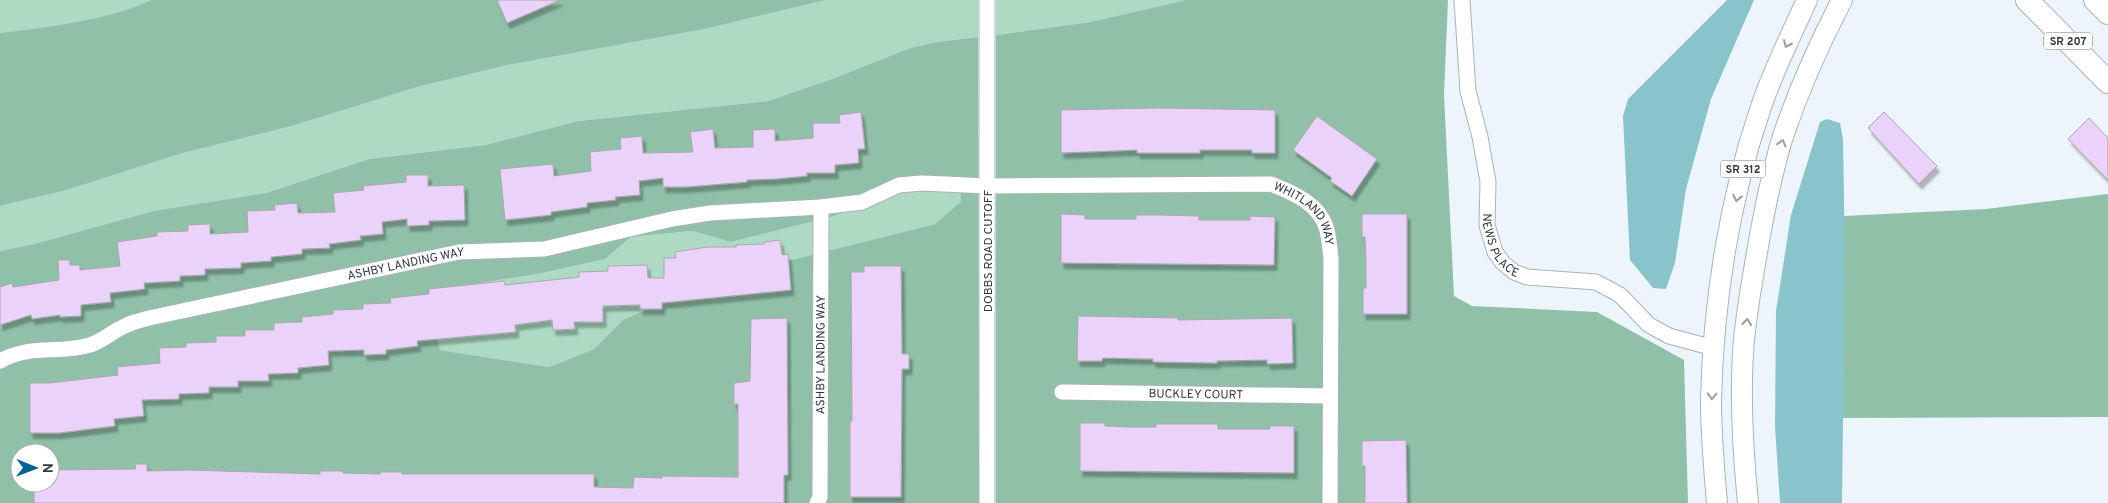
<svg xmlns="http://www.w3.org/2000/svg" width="2108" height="503" font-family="Overpass,sans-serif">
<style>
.green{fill:#aedac4}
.forest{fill:#90c0a8;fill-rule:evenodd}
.water{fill:#89c4cb}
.building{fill:#ead2fb;stroke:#aba7af;filter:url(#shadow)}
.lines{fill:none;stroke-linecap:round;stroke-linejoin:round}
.minor-casing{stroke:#aab2b9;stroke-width:17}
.major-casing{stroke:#aab2b9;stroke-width:22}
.highway-casing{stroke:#aab2b9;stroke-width:24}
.minor{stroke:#fff;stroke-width:15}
.major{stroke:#fff;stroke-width:20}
.highway{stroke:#fff;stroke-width:22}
.oneway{stroke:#9a9c9d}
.labels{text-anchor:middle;stroke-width:5;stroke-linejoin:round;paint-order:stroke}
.shield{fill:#fff;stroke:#727476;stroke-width:1}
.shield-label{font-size:11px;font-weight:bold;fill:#35383b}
.street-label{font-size:12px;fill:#35383b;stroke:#fff}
</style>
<defs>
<filter id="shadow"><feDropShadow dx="3" dy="5.5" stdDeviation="1" flood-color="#0004"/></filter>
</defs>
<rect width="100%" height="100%" fill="#edf5fc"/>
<path class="green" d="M0,0H151C109,20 46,27 0,33Z
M826,0H978V37L936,42L910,48L832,79L768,101L578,121L485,145L369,159L266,193L153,211L34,244L0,251V206L67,190L183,153L292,126L421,86L508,65L705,29Z
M996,0H1186L1090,22L996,35Z
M947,177L959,178L961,201L935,224L711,280L623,320L594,349L549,367L440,350L434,327L457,308L480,283L538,274L605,259L631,237L692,231L731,242L831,217Z"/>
<path class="forest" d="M151,0H826L705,29L508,65L421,86L292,126L183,153L67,190L0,206V33C46,27 109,20 151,0Z
M1186,0H1448L1444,95L1454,296L1472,306L1597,312L1684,360L1688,503H996V35L1090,22Z
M978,37L979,503H0V251L34,244L153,211L266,193L369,159L485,145L578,121L768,101L832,79L910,48L936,42ZM947,177L959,178L961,201L935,224L711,280L623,320L594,349L549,367L440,350L434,327L457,308L480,283L538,274L605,259L631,237L692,231L731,242L831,217ZM20,453H50V483H20Z
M2108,194V417L1843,418L1844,216L1986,209Z"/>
<path class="water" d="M1727,0H1754L1711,99L1686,189L1675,263L1666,289L1653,288L1630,260L1623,116L1628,99Z
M1827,119L1840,123L1843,139L1845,261L1842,503H1780L1775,427L1776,311L1791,215L1820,122Z"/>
<path class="building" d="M497,0H560L507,23Z
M1159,108L1275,110V153H1252V150H1200V153H1137V150L1061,153V110Z
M861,112L865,149H858L859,163L835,165V173H807V176L776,179L747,180V182L686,187H663V178L639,181L640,195L615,197L616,200L587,203V207L551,212V215L505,220L500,169L553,164L554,176L591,171L590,152L621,149L620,138L642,136L643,153L693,152L690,132L713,129L715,148L753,147V130L775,129V141L813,138V123H840L839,115Z
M1884,112L1937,166L1919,184L1868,128Z
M1317,116L1377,159L1352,196L1330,181L1332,178L1293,150Z
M2089,118L2108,138V180L2068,139Z
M406,175H428V186L464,185L465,220L429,221V225L407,226V219L382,222L383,234L360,236L361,240L329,244L330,248L302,249V254L271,257V261L241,263V268L205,269V275L180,276V281L144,283L145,289L110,293L111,302L81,305V316L60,317V315L32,319L31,315L0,325V287L12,283L13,287L59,280L58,260H70V265H80V270L120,266L117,242L157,236V232L188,231V225L210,224V234L248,232L247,211L275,210L274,205L297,203L298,213L335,212L333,193L364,190L363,186L406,182Z
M1061,214L1085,215V219H1136V215H1161L1199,216V220H1250V216L1275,217L1274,265L1061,263Z
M1362,214H1407V314H1363V288H1366V263L1365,237H1362Z
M780,240L782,255L788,254L791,290L662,303V309H640V305L603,306V322H574L575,329L553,330L552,320L515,325L516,332L417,341L418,346L386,350V354L364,355V350L328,351L329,365L298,368V373L268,374L269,381H238V387H209V393L179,394V399L142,400L144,416L114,419L115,426L59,433H30V383H50L118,375L117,367L160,363L159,348L186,347V343L216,342V336H245V330H274V323L302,322V317L333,314V310L363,309V304L391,303L390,298L429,294V289L504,281L505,285L579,277V272L608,271V266L647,265L648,278H664V258H676L675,252L707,247H736V245L764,244V242Z
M864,266H901L902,354H909V369H902L901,497H850V421H852L851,272H864Z
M1078,316L1178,318V320L1292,318L1293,363L1267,364V360L1217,361V363L1153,362V359L1103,358L1102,361H1077Z
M787,318L788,475H784V503H34V483H50V470L136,469L135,464H147V471L188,470L320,474V471H343V473L380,474V472H402V474H594V487L633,488L634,477L662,478V476L738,477V404H734V383L750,381L751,319Z
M1080,423H1105V426L1130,427H1156V424H1218V429H1270V426H1294V473L1080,471Z
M1406,440L1407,503H1365V466H1362V441Z"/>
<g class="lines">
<g class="minor-casing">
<g id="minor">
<path d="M987,0V503"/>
<path id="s1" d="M1462,0L1468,91L1480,137L1488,182L1487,225L1495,252L1503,263L1514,272L1527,277L1596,282L1620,295L1649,325L1669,336L1714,348"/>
<path id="s2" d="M0,361C34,343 57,355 90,345C103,341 114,330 127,325C134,322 142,320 149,318L459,252L544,249L672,219L710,213L821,207L862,202L899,185L922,183L988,186L1271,184C1294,193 1320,204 1327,230C1329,239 1330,249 1331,258L1330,503"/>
<path id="s3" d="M1062,392L1330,396"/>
<path id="s4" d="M817,503L820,497L821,207"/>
</g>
</g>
<g class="major-casing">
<path id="major" d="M1717,503C1714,469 1711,435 1711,401C1713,304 1729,200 1761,107C1773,71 1791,35 1807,0
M1748,503C1743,453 1740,402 1743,352C1745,320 1751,289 1756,258C1763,217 1771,175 1783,136C1799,89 1819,44 1842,0"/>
</g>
<g class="highway-casing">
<path id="highway" d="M2027,0L2108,82
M2095,0L2108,13"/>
</g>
<use href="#minor" class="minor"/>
<use href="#major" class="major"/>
<use href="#highway" class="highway"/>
</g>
<defs><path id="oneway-chevron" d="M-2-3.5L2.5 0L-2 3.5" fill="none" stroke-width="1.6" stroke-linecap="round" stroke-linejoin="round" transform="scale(1.25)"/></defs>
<g class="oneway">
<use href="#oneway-chevron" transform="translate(1787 44) rotate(114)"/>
<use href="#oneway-chevron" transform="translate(1782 143) rotate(-75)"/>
<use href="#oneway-chevron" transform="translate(1737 198) rotate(102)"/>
<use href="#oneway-chevron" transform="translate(1747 322) rotate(-84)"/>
<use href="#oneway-chevron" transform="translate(1712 396) rotate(92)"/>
</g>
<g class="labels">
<g class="shield">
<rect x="2044" y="32.5" width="48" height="17" rx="4"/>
<rect x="1720.5" y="160.5" width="45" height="17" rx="4"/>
</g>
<g class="shield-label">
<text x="2068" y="45">SR 207</text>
<text x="1743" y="173">SR 312</text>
</g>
<g class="street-label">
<text dy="4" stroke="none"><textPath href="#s2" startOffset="1342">WHITLAND WAY</textPath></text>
<text dy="4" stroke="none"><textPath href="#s1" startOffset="252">NEWS PLACE</textPath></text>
<text transform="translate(988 251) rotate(-90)" y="4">DOBBS ROAD CUTOFF</text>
<text dy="4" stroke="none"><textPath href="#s2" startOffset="420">ASHBY LANDING WAY</textPath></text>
<text dy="4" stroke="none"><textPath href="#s4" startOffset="149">ASHBY LANDING WAY</textPath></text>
<text dy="4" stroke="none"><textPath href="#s3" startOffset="134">BUCKLEY COURT</textPath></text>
</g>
</g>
<g transform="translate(35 468) rotate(91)"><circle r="24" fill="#ffffff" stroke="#aeafb1"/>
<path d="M0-4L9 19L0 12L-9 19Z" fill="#036292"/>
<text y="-8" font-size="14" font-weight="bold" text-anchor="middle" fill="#35383b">N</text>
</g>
</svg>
